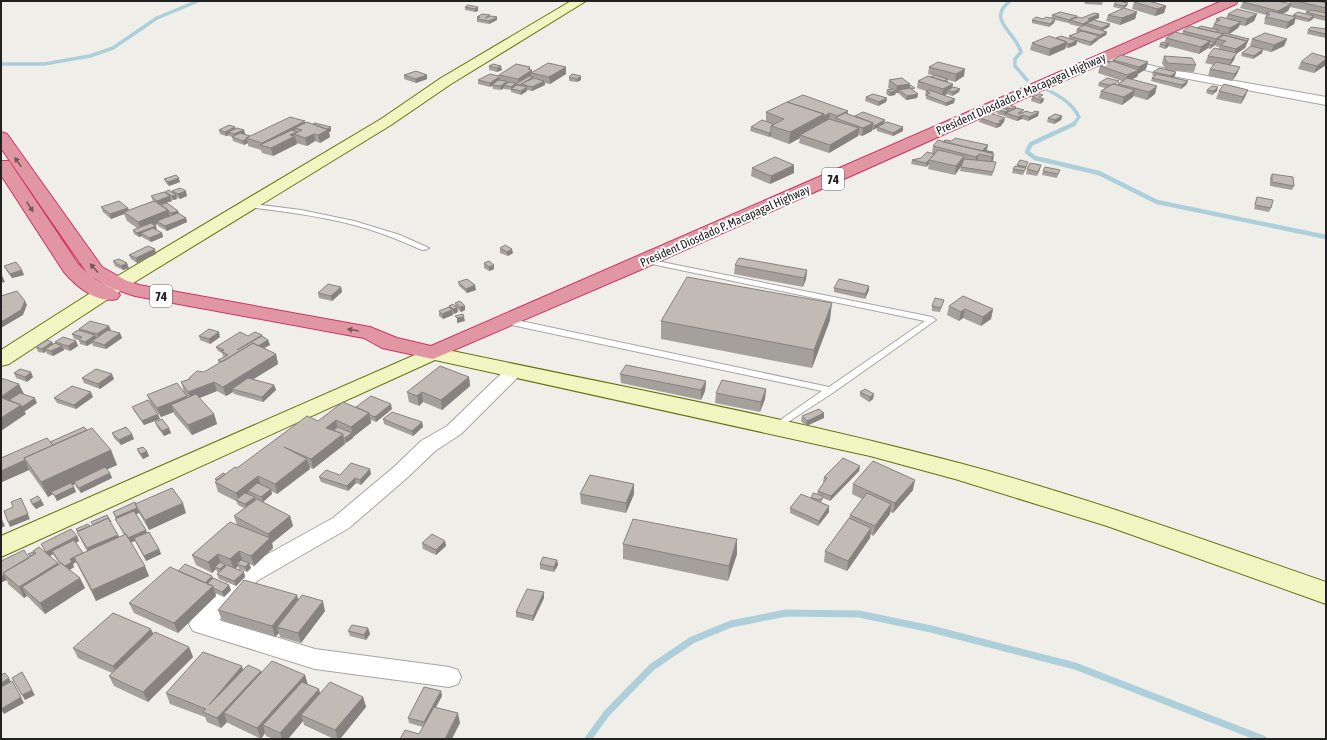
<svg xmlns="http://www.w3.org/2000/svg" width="1327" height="740" font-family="'Asap Condensed',sans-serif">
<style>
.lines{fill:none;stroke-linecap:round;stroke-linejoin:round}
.stream-far2{stroke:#accfda;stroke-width:3.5}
.stream-far1{stroke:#accfda;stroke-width:4.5}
.stream{stroke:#accfda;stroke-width:7}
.lane-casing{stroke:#a5a5a5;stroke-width:2}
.street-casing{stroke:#a5a5a5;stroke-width:2}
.secondary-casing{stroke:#65720e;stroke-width:2}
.highway-casing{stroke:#ce3566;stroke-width:2}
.lane{fill:#fff;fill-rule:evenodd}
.street{fill:#fff;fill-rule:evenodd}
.secondary{fill:#f1f5c1;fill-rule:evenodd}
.highway{fill:#e196a3;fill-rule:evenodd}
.wall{fill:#a6a09c;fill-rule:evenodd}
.shaded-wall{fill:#87827f}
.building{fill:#c1bab5;stroke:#87827f}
.oneway{fill:#77565c}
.labels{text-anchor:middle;stroke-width:4;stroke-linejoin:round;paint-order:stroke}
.far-street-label{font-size:12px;fill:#212121;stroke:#fff}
.shield{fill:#fff;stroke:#646464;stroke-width:1}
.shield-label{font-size:13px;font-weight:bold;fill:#212121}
</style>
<rect width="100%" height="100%" fill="#f0eee8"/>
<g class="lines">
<path class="stream-far2" d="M1010,1C986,20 1015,31 1021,52L1015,59V66L1027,80
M1,64H44L90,56L113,48L157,18L198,1
M1048,90C1061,97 1072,103 1079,117L1073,125"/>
<path class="stream-far1" d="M1074,124L1031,144L1027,152L1035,158L1099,173L1157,202L1326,237"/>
<path class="stream" d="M588,739L607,713L652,667L692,640L731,624L786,613L859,614L931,629L1075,666L1263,739"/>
<g class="lane-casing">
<path id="lane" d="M245,203L301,210L354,221L400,235L429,248L425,250H422C404,242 387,235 368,229C329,217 288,212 248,207L244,205Z
M644,259H647L932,317L936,320L834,392L776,430L773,429L771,427L773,425L822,391L507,324L503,321L507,318L829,387L925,321L647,263L643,261Z"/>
</g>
<g class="street-casing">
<path id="street" d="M1106,54L1157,67L1326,97V105L1157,73L1102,59L1100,57Z
M514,366L520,367L523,371L520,375L461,434L435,451L408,477L349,528L257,581L219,620L315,649L449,667L458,670L461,677L458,684L449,687L315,669L193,631L189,624L193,617L241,569L333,518L394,467L421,441L447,426L508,367Z"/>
</g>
<g class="secondary-casing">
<path id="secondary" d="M571,1H586L451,84L391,125L125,288L9,364L1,366V350L111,280L381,119L441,78Z
M433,347C608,384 786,417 959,463C1083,496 1205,540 1326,582V604L1107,526L955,479L870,456L435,360L1,557V536Z"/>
</g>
<g class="highway-casing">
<path id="highway" d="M1222,1H1238L1236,4L640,270L433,359L382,348L364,338L135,296L111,288L92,277C100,283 114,287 120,295L117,299C97,304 76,286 64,272L1,175V161H9L78,264L87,273L1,148V132L7,134L102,267L125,280L139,285L370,327L397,338L431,346Z"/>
</g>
<use href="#lane" class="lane"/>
<use href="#street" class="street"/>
<use href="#secondary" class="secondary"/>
<use href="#highway" class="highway"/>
</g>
<path class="wall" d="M1084,1H1103L1102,5L1085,4Z
M1290,1H1317L1326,3V21L1313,18V19L1308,22L1295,19L1294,24L1286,29L1264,24L1265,20H1264L1266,15L1240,8L1243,2L1289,4ZM1290,7L1308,11L1306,12V14L1293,15V16L1283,14L1288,11Z
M1134,2L1166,6L1164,13L1155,16L1132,9Z
M1114,4L1127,6L1124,8L1137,12L1135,19L1120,25L1106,21L1108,15L1122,9L1113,7Z
M465,7H478V11L475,12L465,10Z
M1099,14V18L1094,20L1110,24L1109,27L1103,30L1107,32L1106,35L1099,39L1098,40L1090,46L1077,42L1076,45L1068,48L1066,47L1065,49L1049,56L1030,50L1032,43L1056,38H1069V36L1078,33L1076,32L1077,29L1081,27L1069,24L1070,22L1068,23L1055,20L1054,23L1049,27L1032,23V20L1051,19L1052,15L1082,18Z
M1228,14H1257L1254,21L1245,26L1240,25L1238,28L1229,34L1249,39L1245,48L1236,54L1234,60L1230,65L1237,74L1232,81L1208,76L1210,69L1214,65L1205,63L1208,56L1219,49V47L1215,46L1216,44L1210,49L1208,48L1199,54L1168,46V47L1165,49L1159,47L1160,44L1164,43L1166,38L1182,34L1183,31L1212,28L1214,24L1215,23L1216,19L1226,18Z
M490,15V16L497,17V20L489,24L477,22V17Z
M1326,29V38L1307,34L1308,30Z
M1252,39H1287L1284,46L1271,52L1263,50L1262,53L1253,59L1241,56L1242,53L1253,47L1250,46Z
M1164,56L1196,65L1194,72L1170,71L1175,76L1173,77L1188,81L1186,85L1181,89L1151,81L1152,78L1154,76L1152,75L1153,72L1165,69L1162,63Z
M1113,60L1148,62L1146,69L1138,74L1137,77L1132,79L1155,94L1147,100L1133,96V97L1122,105L1099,98L1101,91L1105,88L1098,86L1099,83L1118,84L1122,81L1098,73L1100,66L1112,61Z
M1301,62L1326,65L1314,73L1298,69Z
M489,66L502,70L497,72L489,70Z
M530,67V69L532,72L566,67V74L550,84L545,83V85L532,91L527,90V91L521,95L511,92V90L504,89V88L501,90L493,89L492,85L490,87L478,84V80L499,76V75Z
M929,67L964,76L955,82L948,80V82L952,88L959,92L952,96L947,94L944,95L954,103L946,106L926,99V96L925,95L926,91L917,88L918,81L931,77L934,76L928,74Z
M404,75L427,79L416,83L404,79Z
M569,77L581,80L577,82L569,81Z
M902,78L914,91L918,94L917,98L906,100L898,93H896L895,95L889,96L886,94L887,90L890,89L888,88L889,80Z
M1207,90L1217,91L1212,95L1206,93Z
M1248,90L1245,97L1241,104L1216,99L1219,91Z
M866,97L887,98L886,102L878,106L865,101Z
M1032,97L1042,98L1043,102L1040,104L1031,101Z
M1004,107H1016V108L1023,112L1038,116L1028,121L1022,119L1017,121L1005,117L1006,115L1004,116L997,114L998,110L1004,109Z
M766,112L847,114L855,116L885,120L884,123L903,127V131L893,136L877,131V128L873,130V129L872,131L862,136L858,135V136L829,153L799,143L800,138L789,144L770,137L771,136L769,137L750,131L751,127L766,122Z
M1062,116L1061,120L1054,124L1047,122L1048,118Z
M980,118L1004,122L1002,124L1001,126L996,128L979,122Z
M305,121V123L331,131L329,132L330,137L320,143L315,141L307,146L296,143L297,144L273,156L262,153L261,150L248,146V143L244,145L233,141L232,137L229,136V135L226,136L220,134L219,130L235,128L244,130L245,134H243L250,136Z
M952,141L988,145L987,149L986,150L993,152V162L995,166L992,176L960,171L961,166L955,175L928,169L929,164L926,167L911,164L912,160L921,158L932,153L933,146L943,142Z
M1017,165L1027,166L1023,175L1012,173L1013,169L1017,166Z
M752,168L794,173L770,184L751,176Z
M1027,169H1040L1037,176L1026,174Z
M1060,170L1057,178L1042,175L1043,171Z
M1272,174L1294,186L1292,190L1270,186V178Z
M164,179L180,182L169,186L166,183Z
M172,191L187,196L180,199L176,197L177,199L173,200L171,199L172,201L160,205L186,218L187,222L167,231L158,226V224L155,225L157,230L162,233L163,237L151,242L142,237V236L139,237L134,234L133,230L137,228L127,221L124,214L111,219L103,212L101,207L128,208L129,210L153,201L151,196L166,193L165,192L173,193Z
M1257,197L1271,208L1269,212L1254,209Z
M500,248L513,253L508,256L500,253Z
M156,254L137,263L131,259L129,255Z
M113,261L129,268L123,270L115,266Z
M484,263L494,269L489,271L484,268Z
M735,265L807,270L806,279L803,287L734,274Z
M4,266L24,275L12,278L6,270Z
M458,282L476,290L467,293L459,286Z
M341,287L342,292L332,301L319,298L318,293Z
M834,288L869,290L865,299L834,292Z
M944,300L940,312L932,311V306Z
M455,303L465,310L461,312L457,309L458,312L454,314L453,313V315L443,319L439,316V311L449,307V306H455Z
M949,306L993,309L991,319L981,326L963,318L959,321L947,315Z
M830,320L812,368L661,339V321Z
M79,329L111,331L120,333L122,338L106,349L93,346L92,343L87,346L80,344L79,340L74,339L72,334L79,330Z
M199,336L220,337L210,344L200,340Z
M248,336L262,337L268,340L270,345L263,348L276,354L278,364L252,380L274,385L276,390L263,402L234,394L233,392L226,396L217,391L199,398L214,414L217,424L192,435L174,414V412L161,417L151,404L147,395L184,392L181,382L189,379V378L204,372L219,364L218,360L224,357L223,356L222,353L218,351L216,347Z
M76,341L78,346L70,351L64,349V350L53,356L47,354L46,351L44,353L38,352L36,347L52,342L53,344L56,343L55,342Z
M14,373L33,377L27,382L16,378Z
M620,374L706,381L705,391L701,400L621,383Z
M469,377L470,386L442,410L423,402L419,406L409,402L407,392Z
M82,378L114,379L100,389L84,383Z
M766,389L765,399L760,412L715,403L716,393Z
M860,392L874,394L873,399L869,402L860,396Z
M93,397L76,409L57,403L54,398Z
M132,407L160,419L144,425L134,411Z
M356,407L392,409L376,422L371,420V423L353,437V436V438L346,443H344L345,444L313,469L309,467L310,469L277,494L271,491L272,494L263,502L290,516L293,526L272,543L273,548L254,566L249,564L251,568L247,572L239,569L238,566L235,569L244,572L245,577L236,586L219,579L217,574L219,573L217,572L216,569L212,573L196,565L192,555L237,525L234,516L244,508L238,505L236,501L218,492L215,482L216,481L215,479L237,468L318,421Z
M824,413V418L806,426L801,421L802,416Z
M383,419L422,422L423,427L413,436L384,424Z
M155,422L169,428L171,433L164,436L157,427Z
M87,430L111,450L117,465L107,469L112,478L81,493L76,487L75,484L73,485L76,492L57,501L53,494L48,497L29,470L2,482L1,481V458L50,442Z
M112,433L134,439L121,445L114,438Z
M137,449L149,456L143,459L139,454Z
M860,466L859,471L830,501L823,498L821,503L829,506V512L818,526L790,513V508L811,499V498L817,494L818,491L824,482H823L824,477Z
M371,474L361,485L356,483L348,491L321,482L319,477L340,475Z
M853,484L913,490L893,513L890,512V514L873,536L870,534V538L847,571L824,562L825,551L849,519L850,515L862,499L852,494Z
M580,494H634L626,513L581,504Z
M30,500H41L44,505L36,509L32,505Z
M136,504L186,513L149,530L139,513L136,514L147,533L159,549L161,554L146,561L135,541L131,542L149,576L96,601L76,562L73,564L74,567L70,570L80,578L85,588L45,614L27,596L24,598L8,584L7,580L2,582L1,580V561L29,558L30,557L28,554L33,552L46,553L41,544L77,536L79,541L76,543L83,553L87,551L82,542L76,529L90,526L118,535L119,537L124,535L118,524L115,519H116L113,512ZM53,554L54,556L60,564H59L50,556Z
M445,541L446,546L436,555L423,549L422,543Z
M623,544L737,554L728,581L623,559Z
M557,560L558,565L554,572L540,569V564Z
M178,571L212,576L213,578L229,585L231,590L224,597L215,593L216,596L178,633L134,613L129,603Z
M544,598L533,621L516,617V612Z
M299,599L325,611L301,643L280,637L279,633L275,637L222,621L218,610Z
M368,628L370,634L366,640L350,636L348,631Z
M189,647L193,657L148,702L114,686L109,676L112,673L78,658L73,648Z
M243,670L262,672L305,675L307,684L320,693L363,697L366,707L340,739H334L304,725L303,721L288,739H274L266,736L265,733L261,739L228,723L227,722L221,728L207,722L205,717L170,704L166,693Z
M441,691L442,696L436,707L460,723L419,734L423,727L409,723L408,718Z"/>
<path class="shaded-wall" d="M1128,3L1127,6L1123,9L1124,6Z
M1291,4L1288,11L1276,17L1278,11Z
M1166,6L1164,13L1155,16L1157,9Z
M478,7V11L475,12V9Z
M1137,12L1135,19L1120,25L1122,18Z
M1099,14V18L1086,23V25L1082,27L1083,24L1088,19Z
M1257,14L1254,21L1245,26L1247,19Z
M1077,16L1076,19L1070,20V22L1068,23L1069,20Z
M1314,16L1313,19L1308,22L1309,19Z
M497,17V20L489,24V21Z
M1296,17L1294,24L1286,29L1288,22Z
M1055,19L1054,23L1049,27L1050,24Z
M1241,22L1238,28L1228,35L1230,28Z
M1110,24L1109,27L1101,31L1102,28Z
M1107,32L1106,35L1099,39L1100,35Z
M1223,34L1221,40L1217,39L1216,44L1210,49L1211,45L1214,43L1216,39Z
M1099,36L1098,40L1090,46L1091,42Z
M1249,39L1245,48L1236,54L1234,60L1228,68L1236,49L1244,42Z
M1287,39L1284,46L1271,52L1274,45Z
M1077,41L1076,45L1068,48L1069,44Z
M1210,41L1208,48L1199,54L1201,47Z
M1067,42L1065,49L1049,56L1050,49Z
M1169,44L1168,47L1165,49L1166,45Z
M1263,49L1262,53L1253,59L1254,56Z
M1326,59V65L1314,73L1317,66Z
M1148,62L1146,69L1138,74L1137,77L1125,82L1127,75L1138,70L1139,67Z
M501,66L502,70L497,72V68Z
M530,67V71L532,70V73H531V78L533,77V81L521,84L522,88H521L520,85L518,84V79Z
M566,67V74L550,84L549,77Z
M1240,67L1237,74L1232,81L1235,74Z
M965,69L964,76L955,82L956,74Z
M1176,72L1175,76L1170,80L1171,76Z
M427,75V79L416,83L415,79Z
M581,76V80L577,82V79Z
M499,77L500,81L490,87V83Z
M507,81V85H504V88L501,90V86Z
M544,81L545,85L532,91V87Z
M1188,81L1186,85L1181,89L1182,85Z
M516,83L517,87L511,89V87Z
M910,84L909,92L899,90L898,93H896L897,86Z
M953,84L952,91L947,90V94L942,96L943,89Z
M1157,86L1155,94L1147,100L1149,92Z
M527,87V91L521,95V91Z
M1218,87L1217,91L1212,95L1214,91Z
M960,89L959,92L952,96L953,92Z
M1135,90L1133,97L1122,105L1124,97Z
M1248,90L1245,97L1241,104L1243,97Z
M896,91L895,95L889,96L890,92Z
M918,94L917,98L906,100L907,96Z
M887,98L886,102L878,106L879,102Z
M955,99L954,103L946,106V103Z
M1044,99L1043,102L1040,104L1041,100Z
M1009,110L1008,114L1006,113V115L1004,116L1005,112Z
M848,111L847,118H837V116Z
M1039,112L1038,116L1028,121L1029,117Z
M830,113L829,121L800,135V138L789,144L790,132L824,114Z
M1023,115L1022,119L1017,121L1018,117Z
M1062,116L1061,120L1054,124L1055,120Z
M1005,118L1004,122L1002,124L1001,126L996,128L997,124L999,121Z
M885,120L884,124L873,130L874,126Z
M305,121L307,129L302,130L295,128V132H297L298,136L294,134V137L295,136L297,144L273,156L271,148L263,146L262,143Z
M873,123L872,131L862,136L863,128Z
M235,127L236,131L228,132L229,135L226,136L225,132Z
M331,127V131L329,132L330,137L320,143L318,135L322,131Z
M903,127V131L893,136V133Z
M859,128L858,136L829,153L830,145Z
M244,130L245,134L235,138L234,134Z
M771,132V136L769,137V133Z
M314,134L315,141L307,146L305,138Z
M247,139L248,143L244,145L243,141Z
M988,145L987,149L983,154V150Z
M993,152V156L994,154L993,162L990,165Z
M979,154L977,162L975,165L976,157Z
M964,156L963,164L955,175L956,166Z
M929,160V164L926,167V163Z
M794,165V173L770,184L771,176Z
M1041,165L1040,169L1037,176L1038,172Z
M179,178L180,182L169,186L168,182Z
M186,191L187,196L180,199L178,194Z
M176,195L177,199L173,200L172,196Z
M170,196L172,201L158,205L157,201Z
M128,208L130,212H124V214L111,219L110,214Z
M168,210L171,219L157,221L158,224L141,230L138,222Z
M178,211L180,215L173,218L172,213Z
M186,218L187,222L167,231L165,226Z
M156,226L157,230L141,233L142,236L139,237L137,233Z
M162,233L163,237L151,242L149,238Z
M155,249L156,254L137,263L136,258Z
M512,249L513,253L508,256L507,252Z
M127,263L129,268L123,270L121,266Z
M494,265V269L489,271V267Z
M22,270L24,275L12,278L10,274Z
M807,270L806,279L803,287L804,278Z
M1,273L5,282L1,283Z
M475,285L476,290L467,293L466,289Z
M869,286V290L865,299V294Z
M341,287L342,292L332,301L331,296Z
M25,301L27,305L23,315L1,328V322Z
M832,303L830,320L812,368L814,350Z
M465,306V310L461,312L460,307Z
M457,308L458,312L454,314L453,309Z
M965,309L963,318L959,321L961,312Z
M993,309L991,319L981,326L983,317Z
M452,310L453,315L443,319L442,314Z
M464,317L465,321L457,323V318Z
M109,326L111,330L99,339L97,334Z
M219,332L220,337L210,344L209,339Z
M120,333L122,338L106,349L104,345Z
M95,335L97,340L92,341V343L87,346L85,342Z
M262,335L263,340L237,350Z
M268,340L270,345L226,369L224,364Z
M76,341L78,346L70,351L68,346Z
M52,342L54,346L45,349L46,351L44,353L42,349Z
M62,346L64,350L53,356L51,351Z
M276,354L278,364L236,390L232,389L233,392L226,396L223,387Z
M31,372L33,377L27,382L25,377Z
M112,374L114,379L100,389L98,384Z
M469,377L470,386L442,410L441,400Z
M706,381L705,391L701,400V390Z
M214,382L217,391L192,401L188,392Z
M19,384L24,394L1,409V397Z
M274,385L276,390L263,402L262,397Z
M766,389L765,399L760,412L761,402Z
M91,392L93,397L76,409L74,405Z
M422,392L423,402L419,406L417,396Z
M874,394L873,399L869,402L870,397Z
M187,396L190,405H171L174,412L161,417L157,408Z
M35,398L37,403L24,412L22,407Z
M391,404L392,409L376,422L375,417Z
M21,405L26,414L1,431V418Z
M369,413L371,423L353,437L351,427Z
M824,413V418L806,426L807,421Z
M158,414L160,419L144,425L142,421Z
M214,414L217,424L192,435L188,425Z
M336,420L338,430L334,434L326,428Z
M422,422L423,427L413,436L412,431Z
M169,428L171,433L164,436L162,431Z
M352,433L353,438L346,443L345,438Z
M132,434L134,439L121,445L119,440Z
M343,434L345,444L313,469L311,459Z
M111,450L117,465L75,484L74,482L75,484L53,494L51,492L53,494L48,497L41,482Z
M147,451L149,456L143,459L141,454Z
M307,459L310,469L277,494L275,484Z
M25,460L29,470L2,482L1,481V471Z
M860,466L859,471L830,501L831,496Z
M370,469L371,474L361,485L360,480Z
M110,473L112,478L81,493L79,488Z
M258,476L261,486L248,491L249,495L239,501L236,493Z
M355,478L356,483L348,491L347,486Z
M915,480L913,490L893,513L895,503Z
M634,484V494L626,513V503Z
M74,487L76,492L57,501L55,496Z
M271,489L272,494L263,502L261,497Z
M255,497L256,502L247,510L245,504Z
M21,498L30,519L10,527L8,522Z
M41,500L44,505L36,509L33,504Z
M183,503L186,513L149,530L145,520Z
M891,504L890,514L873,536L875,526Z
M829,506V512L818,526L819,521Z
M137,508L139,513L118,522L116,517Z
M290,516L293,526L272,543L273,548L254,566L251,556L269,538L268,534Z
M1,517L5,526L1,528Z
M871,528L870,538L847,571L848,561Z
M146,530L148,535L134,538L135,541L129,543L127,538Z
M118,535L122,545L91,558L87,548Z
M77,536L79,541L54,554L52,551L53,554L49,557L46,552Z
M737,539V554L728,581L729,566Z
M445,541L446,546L436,555V550Z
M159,549L161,554L146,561L144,556Z
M239,551L243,561L237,564L238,566L234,570L230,559Z
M218,554L221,564L215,567L216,569L212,573L208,562Z
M74,557L76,562L73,564L74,567L66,572L63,567L70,559Z
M557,560L558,565L554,572V567Z
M58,563L63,573L22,587L27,596L24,598L19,587Z
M249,563L251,568L247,572L245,567Z
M225,565L227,570L222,574L220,569Z
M145,566L149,576L96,601L92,590Z
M244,572L245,577L236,586L234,581Z
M4,575L7,580L2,582L1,580V577Z
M212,576L214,581L209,586L203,584Z
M80,578L85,588L45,614L40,603Z
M229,585L231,590L224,597L222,592Z
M213,586L216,596L178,633L174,623Z
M544,592V598L533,621V616Z
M297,595L300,605L277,627L279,633L275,637L272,626Z
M323,601L325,611L301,643L298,633Z
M368,628L370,634L366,640L364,635Z
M151,629L156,639L118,676L113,666Z
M189,647L193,657L148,702L143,692Z
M242,666L245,676L209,705Z
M261,671L265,681L224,713L227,722L221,728L217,718Z
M305,675L308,685L263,725L265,733L261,739L257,728Z
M9,678L12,684L1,690V683Z
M319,689L322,700L301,715L303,721L288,739H282L280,733Z
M32,690L35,695L25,700L22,695Z
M441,691L442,696L425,727L424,722Z
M21,697L24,703L4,714L1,709Z
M363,697L366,707L340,739H338L335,730Z
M458,713L460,723L452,739H445Z"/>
<path class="building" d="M1117,1H1119L1128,3L1124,6L1114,4Z
M1138,1H1149L1166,6L1157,9L1134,2Z
M1244,1H1277L1291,4L1278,11L1243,2Z
M1296,1H1317L1326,3V8Z
M468,5L478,7L475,9L465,7Z
M1124,8L1137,12L1122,18L1108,15Z
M1237,9L1257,14L1247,19L1228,14Z
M1311,10L1326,13V17L1306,12Z
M1270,11L1296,17L1288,22L1266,17L1270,14L1266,13Z
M1060,12L1077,16L1069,20L1052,15Z
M1298,12L1314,16L1309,19L1293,15Z
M1094,13L1099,14L1088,19L1090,20L1083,24L1070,20L1078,17L1082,18Z
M482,14L490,15L485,18L491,16L497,17L489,21L477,19L480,17H477Z
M1036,17L1043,19L1046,17L1055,19L1050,24L1032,20Z
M1221,17L1241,22L1230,28L1214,24L1220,20L1216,19Z
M1094,20L1110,24L1102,28L1086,23Z
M1084,25L1107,32L1100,35L1077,29Z
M1190,26L1223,34L1216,39L1183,31Z
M1201,26L1219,30L1216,32L1197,28Z
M1311,27L1326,29V34L1308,30Z
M1082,31L1099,36L1091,42L1069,36Z
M1175,32L1210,41L1201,47L1166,38Z
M1225,33L1249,39L1246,41L1224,35L1222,36V34Z
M1265,33L1287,39L1274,45L1252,39Z
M1224,35L1248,41L1236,49L1220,45L1226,41L1217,39Z
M1049,36L1067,42L1050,49L1032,43Z
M1061,36L1077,41L1069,44L1066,43L1067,42L1056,38Z
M1210,41L1215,43L1211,45L1209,44Z
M1162,42L1169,44L1166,45L1160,44Z
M1251,46L1263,49L1254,56L1242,53Z
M1214,48L1237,53L1231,60L1208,56Z
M1312,53L1326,57V59L1317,66L1301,62Z
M1121,55L1148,62L1139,67L1113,60Z
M1164,56L1192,58L1196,65L1167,63Z
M1112,61L1139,70L1127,75L1100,66Z
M938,62L965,69L956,74L929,67Z
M1216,62L1240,67L1235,74L1210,69Z
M548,63L566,67L549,77L531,73Z
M493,64L501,66L497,68L489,66Z
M516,64L530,67L528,69L532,70L518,79L499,75Z
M1159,68L1176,72L1171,76L1153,72Z
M416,71L427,75L415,79L404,75Z
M490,74L499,76V77L490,83L478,80Z
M572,74L581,76L577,79L569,77Z
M1157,74L1188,81L1182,85L1152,78Z
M935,75L948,79L944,81L931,77Z
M529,76L533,77L520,85L516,84Z
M928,76L953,84L943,89L918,81Z
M534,78L544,81L532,87L521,84Z
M902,78L910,84L897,86L889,80Z
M1107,78L1119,81L1115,84H1113L1110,85L1099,83Z
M1127,78L1157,86L1149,92L1118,84Z
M498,80L507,81L501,86L492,85Z
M509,82L516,83L511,87L504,85Z
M1113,84L1135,90L1124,97L1101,91Z
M1224,84L1248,90L1243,97L1219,91Z
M517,85L527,87L521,91L511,89Z
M910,85L915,88L911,89L909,87Z
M1212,86L1218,87L1214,91L1207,90Z
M954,87L960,89L953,92L947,90Z
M910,88L918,94L907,96L899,90Z
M893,89L896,91L890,92L887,90Z
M929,90L955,99L946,103L926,95L930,93L926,91Z
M873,94L887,98L879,102L866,97Z
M1040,94L1043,95L1039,97L1044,99L1041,100L1032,97Z
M803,95L848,111L837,116L830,113L824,116V114L787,102Z
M787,102L824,114L790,132L771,126L784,119L766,112Z
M1009,105L1016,107L1011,109L1004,107Z
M1002,108L1009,110L1005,112L998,110Z
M1017,108L1024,110L1018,113L1020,114L1026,111L1032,113L1035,111L1039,112L1029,117L1023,115L1018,117L1006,113Z
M863,112L885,120L874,126L873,125V123L855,116Z
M845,113L873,123L863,128L835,118Z
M990,113L1005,118L999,121L1002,122L997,124L980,118Z
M1055,114L1062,116L1055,120L1048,118Z
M290,117L305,121L262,143L246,138Z
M829,119L859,128L830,145L800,135Z
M762,120L774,124L771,126V132L769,133L751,127Z
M307,122L328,130L318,135L314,134L305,138L294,134L302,130L295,128Z
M887,122L903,127L893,133L877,127Z
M315,123L331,127L327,129L313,124Z
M229,125L235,127L225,132L219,130Z
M237,128L244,130L234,134L228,132Z
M292,130L297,132L290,135L295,136L271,148L260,145Z
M240,133L250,136L243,141L232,137Z
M955,138L988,145L983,150L993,152V153L943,142L945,140L952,141Z
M938,140L994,154L992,157L979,154L976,157L933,146Z
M938,150L964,156L956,166L929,160Z
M927,152L935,154L926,163L912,160L921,158Z
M775,157L794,165L771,176L752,168Z
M964,159L996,162L993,172L961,167Z
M1020,160L1028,162L1026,167L1017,165Z
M1030,163L1041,165L1038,172L1027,169Z
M1015,166L1026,168L1024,171L1013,169Z
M1045,167L1060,170L1058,174L1043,171Z
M1272,174L1293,177L1294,186L1272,182Z
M176,175L179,178L168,182L164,179Z
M180,188L186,191L178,194L172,191Z
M169,190L176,195L172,196L165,192Z
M164,192L170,196L157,201L151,196Z
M1257,197L1273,200L1271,208L1255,205Z
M119,201L128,208L110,214L101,207Z
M154,201L168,210L138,222L124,212Z
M167,203L178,211L172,213L169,212L168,210L161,205Z
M178,213L186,218L165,226L157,221Z
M151,223L156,226L137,233L133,230Z
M153,228L162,233L149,238L141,233Z
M505,245L512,249L507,252L500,248Z
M148,246L155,249L136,258L129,255Z
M739,258L807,270L804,278L735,265Z
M119,259L127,263L121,266L113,261Z
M489,261L494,265L489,267L484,263Z
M16,262L22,270L10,274L4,266Z
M687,277L832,303L814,350L661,321Z
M467,279L475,285L466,289L458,282Z
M839,279L869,286L865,294L834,288Z
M328,284L341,287L331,296L318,293Z
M17,291L25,301L21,310L1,322V307H2L1,305V296Z
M963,296L993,309L983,317L965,309L961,312L949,306Z
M935,298L944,300L941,308L932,306Z
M460,301L465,306L460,307L455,303Z
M453,304L457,308L453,309L449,306Z
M449,307L452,310L442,314L439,311Z
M463,314L464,317L457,318L455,316Z
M90,321L109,326L97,334L79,329Z
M209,329L219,332L209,339L199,336Z
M78,330L95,335L85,342L79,340L82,337L72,334Z
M108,330L120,333L104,345L92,341Z
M240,332L248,336L255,332L262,335L237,350L262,336L268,340L258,346L253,343L222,362L218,360L228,355L221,351L224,350L216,347Z
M63,337L76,341L68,346L55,342Z
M47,340L52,342L42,349L36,347Z
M55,343L62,346L51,351L45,349Z
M253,343L276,354L223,387L214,382L188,392L181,382L190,379L189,378L197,371L204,372Z
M626,365L706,381L701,390L620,374Z
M440,366L469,377L441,400L422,392L417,396L407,392Z
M20,369L31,372L25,377L14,373Z
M96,369L112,374L98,384L82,378Z
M1,378L19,384L1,397Z
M248,378L274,385L262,397L232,389Z
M722,380L766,389L761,402L716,393Z
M177,383L187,396L157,408L147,395Z
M72,386L91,392L74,405L54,398Z
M865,389L874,394L870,397L860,392Z
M20,393L35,398L22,407L21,405L9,400Z
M196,394L214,414L188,425L171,405Z
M371,396L391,404L375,417L370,415L369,413L356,407Z
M1,398H2L21,405L1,418Z
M148,400L158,414L142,421L132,407Z
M343,402L369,413L351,427L336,420L326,428L343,434L311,459L284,447L307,459L275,484L258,476L236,493L215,482L235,467L237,468L307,416L318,421Z
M819,409L824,413L807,421L802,416Z
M392,412L422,422L412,431L383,419Z
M162,419L169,428L162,431L155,422Z
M84,427L87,430L53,445L50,442Z
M126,427L132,434L119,440L112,433Z
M338,427L352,433L345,438H343V434L333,430Z
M92,428L111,450L41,482L24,458Z
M47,438L53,445L24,458L25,460L1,471V458Z
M143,447L147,451L141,454L137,449Z
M843,458L860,466L831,496L818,491L827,478L824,477Z
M873,461L915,480L895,503L853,484Z
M351,463L370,469L360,480L355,478L347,486L319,477L326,470L340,475Z
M105,467L110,473L79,488L74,482Z
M223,473L225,474L217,480L215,479Z
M590,475L634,484L626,503L580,494Z
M71,483L74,487L55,496L51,492Z
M257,483L271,489L261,497L248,491Z
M172,488L183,503L145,520L135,504Z
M245,493L255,497L245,504L236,500Z
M813,493L823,496L821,500L811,498Z
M867,493L891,504L875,526L850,515Z
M801,494L829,506L819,521L790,508Z
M38,496L41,500L33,504L30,500Z
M21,498L28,514L8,522L4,511L13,507L11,502Z
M257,499L290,516L268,534L234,516Z
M135,502L137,508L116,517L113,512Z
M134,511L146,530L128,538L126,534H125L115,519Z
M107,515L111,522L108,518L93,525L91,522Z
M108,518L118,535L87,548L77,532Z
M849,518L871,528L848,561L825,551Z
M633,519L737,539L729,566L623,544Z
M230,522L270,538L251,556L239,551L230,559L218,554L208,562L192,555Z
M88,524L90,526L78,531L76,529Z
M71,529L77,536L46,552L41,544Z
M149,532L159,549L144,556L134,538Z
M126,534L145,566L92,590L74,557Z
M432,534L445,541L436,550L422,543Z
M74,540L83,553L70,559L72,562L65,566L61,563H60L52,551Z
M39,547L58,563L19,587L3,573L36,553L33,551Z
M24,550L29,558L3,573L4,575L1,577V561Z
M33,552L34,554L31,556L28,554Z
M543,557L557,560L554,567L540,564Z
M241,560L249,563L245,567L237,564Z
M220,562L225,565L220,569L215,567Z
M61,563L80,578L40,603L22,587Z
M185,564L212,576L205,583L178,571Z
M227,565L244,572L234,581L217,574Z
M170,567L213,586L174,623L129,603Z
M213,578L229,585L222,592L213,588V586L207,584Z
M244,580L297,595L272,626L218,610Z
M527,589L544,592L533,616L516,612Z
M302,595L323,601L298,633L277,627Z
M113,613L151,629L113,666L73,648Z
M352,625L368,628L364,635L348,631Z
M155,632L189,647L143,692L109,676Z
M203,652L242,666L209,705L248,665L261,671L217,718L203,712L206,709L166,693Z
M272,661L305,675L257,728L224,713Z
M22,672L32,690L22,695L12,678Z
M5,673L9,678L1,683V675Z
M12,681L21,697L1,709V687Z
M302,682L319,689L280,733L263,725Z
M330,682L363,697L335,730L301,715Z
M424,687L441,691L424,722L408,718Z
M434,707L458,713L445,739H400L405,730L419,734Z"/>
<defs><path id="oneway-solid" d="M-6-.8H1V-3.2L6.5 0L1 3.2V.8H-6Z"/></defs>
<g class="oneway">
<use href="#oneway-solid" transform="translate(18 162) rotate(-125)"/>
<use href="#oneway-solid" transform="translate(30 207) rotate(57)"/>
<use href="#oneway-solid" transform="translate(94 268) rotate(-132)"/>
<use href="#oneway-solid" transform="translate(353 330) rotate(-170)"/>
</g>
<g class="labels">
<g class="far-street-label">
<text transform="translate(1021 94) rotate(-24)" y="4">President Diosdado P. Macapagal Highway</text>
<text transform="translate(725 226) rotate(-24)" y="4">President Diosdado P. Macapagal Highway</text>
</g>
<g class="shield">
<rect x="822" y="168" width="22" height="22" rx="3"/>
<rect x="150" y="285" width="22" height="22" rx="3"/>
</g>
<g class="shield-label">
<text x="833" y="184">74</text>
<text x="161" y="301">74</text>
</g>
</g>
<rect width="1327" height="740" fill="none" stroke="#212121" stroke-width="4"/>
</svg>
